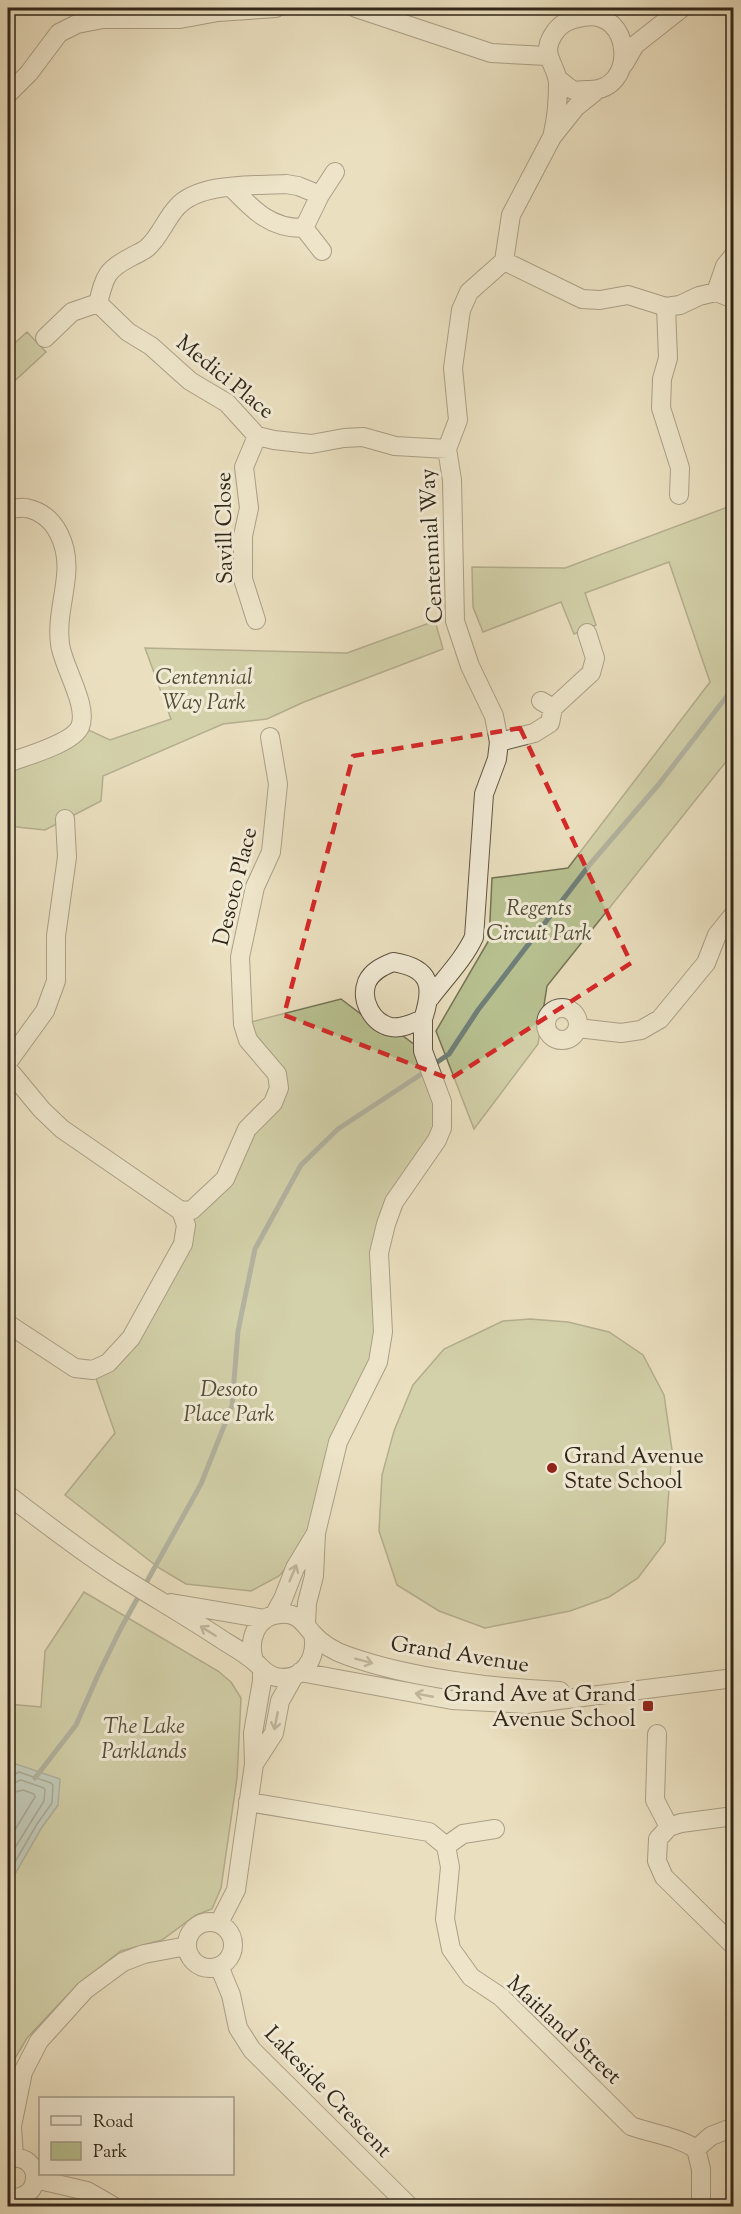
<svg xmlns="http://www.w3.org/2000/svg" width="741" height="2214" font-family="'Sorts Mill Goudy',serif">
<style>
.green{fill:#b8c191;stroke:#747455;stroke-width:1.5}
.water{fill:#9abbba;stroke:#707f7a;stroke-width:1.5}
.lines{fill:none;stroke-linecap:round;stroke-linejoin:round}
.shore{stroke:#66706a;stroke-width:1.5}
.stream{stroke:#707f7a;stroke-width:5}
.minor-casing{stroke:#5f5442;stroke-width:20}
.minor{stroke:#f1ead5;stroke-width:18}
.oneway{stroke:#918877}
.marked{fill:none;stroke:#d62828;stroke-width:4.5;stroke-dasharray:12 8;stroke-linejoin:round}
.poi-dot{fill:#8f2418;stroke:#f1ead5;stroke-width:2}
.labels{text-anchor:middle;stroke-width:6;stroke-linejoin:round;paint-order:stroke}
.street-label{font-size:22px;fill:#312619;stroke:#f1ead5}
.park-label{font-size:22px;font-style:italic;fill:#534d37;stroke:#f1ead5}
.poi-label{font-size:22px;fill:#312619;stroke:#f1ead5;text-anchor:start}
</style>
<rect width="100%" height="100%" fill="#eadfbf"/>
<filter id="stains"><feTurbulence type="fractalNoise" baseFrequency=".00333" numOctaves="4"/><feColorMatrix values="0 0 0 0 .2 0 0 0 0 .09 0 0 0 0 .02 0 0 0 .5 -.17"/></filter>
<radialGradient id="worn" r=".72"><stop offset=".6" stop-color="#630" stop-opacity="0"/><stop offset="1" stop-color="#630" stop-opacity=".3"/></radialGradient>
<path class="green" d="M27,332L46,352L8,387V349Z
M733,505V753L547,986L538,1044L474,1129L436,1031L489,940L492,878L568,868L710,682L669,562L585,593L596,625L574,634L561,602L483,632L473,607L472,567L565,568Z
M435,621L443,649L304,702L267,719L223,724L103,776L101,801L45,830L8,826V763L80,726L110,740L171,719L145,648L347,653Z
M341,999L370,1021L391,1027L423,1051L443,1115L386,1224L383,1332L338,1442L316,1533L279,1576L251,1591L186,1584L159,1568L65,1495L115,1433L93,1370L108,1363L192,1210L278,1088L243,1024Z
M530,1319L568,1322L609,1332L643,1355L664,1395L672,1450L665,1542L638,1578L609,1597L570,1611L485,1628L439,1611L397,1585L379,1531L382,1475L394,1431L413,1385L444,1349L503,1321Z
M84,1592L218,1671L231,1682L241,1698L237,1778L221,1888L212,1909L196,1915L162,1940L121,1951L78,1984L27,2038L11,2065L8,2079V1886L42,1827L58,1805L17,1765L8,1774V1704L41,1707L45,1651Z"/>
<path class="water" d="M16,1764L60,1779L58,1805L42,1827L8,1886V1774Z"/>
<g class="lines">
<path class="shore" d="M8,1778L19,1772L51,1783L53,1785L52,1803L37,1824L8,1874
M8,1785L21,1780L44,1788L45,1790L44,1801L8,1859
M8,1794L23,1790L34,1794L35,1797L8,1841"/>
<path class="stream" d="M433,1065L449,1054L478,1010L591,863L659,784L734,687
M35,1778L76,1725L98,1675L121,1628L201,1484L232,1406L238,1331L255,1249L301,1165L338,1129L426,1071"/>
<g class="minor-casing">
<path id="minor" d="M356,8L491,53L547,56
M624,64L635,45L682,8
M8,94L29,73L59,33L77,24L103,19H180L218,12L276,8
M553,133C557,116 558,100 558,83C557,65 540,55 553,35C560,23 570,19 583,17C633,7 639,93 587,90C583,90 577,91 573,90C568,88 562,82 558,79
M232,188C253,210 271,229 304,228
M322,251L304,228L320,195L335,172
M504,261L582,299L600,300L628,295L666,307L680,305L699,296L716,292L734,299
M716,292L725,266L734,255
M98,303L128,332L151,346L190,381L227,403L257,436L274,440L311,444L344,438L363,437L395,446L447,449
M666,307L668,358L662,379L661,408L680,468L679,495
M45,338L72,312L98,303C105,276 106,270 131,257C136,254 142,252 147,248C160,237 165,220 177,207C200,182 253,186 286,184L298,186L320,195
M8,509C13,509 20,507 26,508C57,514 69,547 66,576C64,599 57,620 60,644C63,667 89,706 80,727C72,744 25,756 8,763
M256,620L243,579V536L249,508L244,467L257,436
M553,708L591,673L595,658L587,633
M499,742L534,733L550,723L553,708L541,701
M393,962C431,968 434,986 423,1019C413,1023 402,1029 391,1027C372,1023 360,1000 367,982C372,971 383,966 393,962Z
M430,998C445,978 464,959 474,937L484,794L497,759L499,742L494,716L470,666L455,621L452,480L447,449L458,420L453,368L461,310L469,292L504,261L511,215L552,137L576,107L596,91
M546 1024a16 16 0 1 1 32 0a16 16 0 1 1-32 0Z
M578,1028L621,1033L641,1030L660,1019L706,963L717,935L734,914
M8,1062L45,1011L56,981V936L67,857L65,819
M8,1069L42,1110L62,1129L181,1211L186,1225L183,1244L131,1338L108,1363L93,1370L75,1368L8,1324
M181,1211L192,1210L225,1179L247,1129L273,1103L279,1088L277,1074L248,1040L243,1024L240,957L255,887L271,852L278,784L270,737
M8,1495C43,1522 78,1549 115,1573C151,1596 188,1617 224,1641C234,1647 246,1654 255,1662C262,1668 266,1675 276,1677C303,1683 318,1657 313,1634
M171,1603L265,1619
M274,1615L283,1599L295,1568L315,1535
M306,1624L307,1603L314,1576L316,1533L338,1442L378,1362L383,1332L379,1253L386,1224L394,1202L437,1140L442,1128V1102L423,1051V1019
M254,1661C248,1641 255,1616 280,1614C298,1612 303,1623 313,1634C322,1644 336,1652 348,1656C410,1678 494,1688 560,1691
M300,1672L452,1700L527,1704L734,1678
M657,1734L655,1800L669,1827
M254,1764L274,1733L280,1701L294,1676
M248,1802L429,1832L446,1846L450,1867L445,1919L451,1949L471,1977L501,1997L631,2126C653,2134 676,2136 696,2149L701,2169V2206
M734,1816L681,1823L669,1827L658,1839L657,1861L664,1877L734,1946
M446,1846L463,1834L495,1829
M187 1945a23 23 0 1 1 46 0a23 23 0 1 1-46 0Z
M219,1923L236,1890L254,1764L253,1733L262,1681V1670
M219,1966L231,1995L238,2028L252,2050L409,2206
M696,2149L711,2136L734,2127
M14,2157L12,2126L23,2072L39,2041L85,1990L123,1962L144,1954L187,1946
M8,2158C45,2152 43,2204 8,2197
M35,2179L87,2191L113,2206"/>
</g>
<use href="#minor" class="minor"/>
</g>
<defs><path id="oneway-shaft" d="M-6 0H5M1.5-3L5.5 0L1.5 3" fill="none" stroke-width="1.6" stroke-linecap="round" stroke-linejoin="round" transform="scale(1.5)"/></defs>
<g class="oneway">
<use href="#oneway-shaft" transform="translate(293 1573) rotate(-67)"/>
<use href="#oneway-shaft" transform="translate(208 1631) rotate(-148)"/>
<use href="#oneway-shaft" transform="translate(364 1661) rotate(15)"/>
<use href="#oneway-shaft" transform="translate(424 1695) rotate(-169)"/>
<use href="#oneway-shaft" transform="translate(276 1721) rotate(101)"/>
</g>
<path d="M0 0H741V2214H0ZM520,728L631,963L450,1079L284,1015L353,756Z" fill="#eadfbf" fill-opacity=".55" fill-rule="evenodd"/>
<path class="marked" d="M520,728L631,963L450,1079L284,1015L353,756Z"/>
<g class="poi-dot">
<circle cx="552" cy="1468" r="6"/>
<rect x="642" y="1700" width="12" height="12" rx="3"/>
</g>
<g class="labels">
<g class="street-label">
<text transform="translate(226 376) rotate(39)" y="8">Medici Place</text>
<text transform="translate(223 528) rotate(-91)" y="8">Savill Close</text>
<text transform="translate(430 546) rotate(-93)" y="8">Centennial Way</text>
<text transform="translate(234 886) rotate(-76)" y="8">Desoto Place</text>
<text transform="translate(460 1653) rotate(9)" y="8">Grand Avenue</text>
<text transform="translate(565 2029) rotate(43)" y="8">Maitland Street</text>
<text transform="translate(329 2091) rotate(46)" y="8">Lakeside Crescent</text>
</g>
<g class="park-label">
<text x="204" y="684">Centennial<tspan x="204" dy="25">Way Park</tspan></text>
<text x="539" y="915">Regents<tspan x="539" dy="25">Circuit Park</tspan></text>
<text x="229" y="1396">Desoto<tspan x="229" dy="25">Place Park</tspan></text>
<text x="144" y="1733">The Lake<tspan x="144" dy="25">Parklands</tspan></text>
</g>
<g class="poi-label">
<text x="564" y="1463">Grand Avenue<tspan x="564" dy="25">State School</tspan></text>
<text x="636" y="1701" text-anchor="end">Grand Ave at Grand<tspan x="636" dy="25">Avenue School</tspan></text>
</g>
</g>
<rect width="741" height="2214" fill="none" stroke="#eadfbf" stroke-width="30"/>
<rect x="9" y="9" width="723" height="2196" fill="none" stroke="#312619" stroke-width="3"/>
<rect x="15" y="15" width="711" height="2184" fill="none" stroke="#312619" stroke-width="1.5"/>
<rect x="39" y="2097" width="195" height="78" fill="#f1ead5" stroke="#a49c8a" stroke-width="1.5"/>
<rect x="51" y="2116" width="30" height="9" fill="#f1ead5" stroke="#a49c8a" stroke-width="1.5"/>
<text x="93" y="2127" font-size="18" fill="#312619">Road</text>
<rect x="51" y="2142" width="30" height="18" fill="#b8c191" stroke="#a49c8a" stroke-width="1.5"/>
<text x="93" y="2157" font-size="18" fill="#312619">Park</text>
<rect width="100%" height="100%" filter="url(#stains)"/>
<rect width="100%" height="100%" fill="url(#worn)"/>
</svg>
